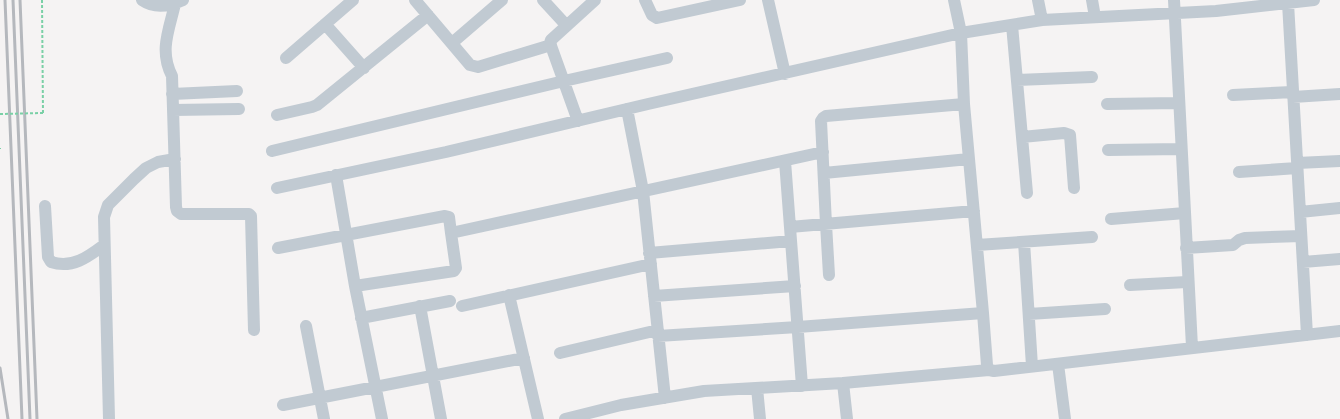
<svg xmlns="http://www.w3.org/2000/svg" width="1340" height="419" font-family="Figtree,sans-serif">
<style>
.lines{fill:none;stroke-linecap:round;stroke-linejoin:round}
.path{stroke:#7ad0a6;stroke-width:2;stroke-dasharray:3 2;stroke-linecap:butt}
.minor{stroke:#c1cad2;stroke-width:12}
.rail{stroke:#b5b8bd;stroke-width:3}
.path-bridge{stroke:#7ad0a6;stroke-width:2;stroke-dasharray:3 2;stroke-linecap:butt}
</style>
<rect width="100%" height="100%" fill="#f5f3f3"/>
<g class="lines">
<path class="path" d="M42,0L43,113
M0,148V149"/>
<path class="minor" d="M142,0C155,9 170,6 183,0
M415,0L470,65L478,67L551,45
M543,0L566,25
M645,0L652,15L657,18L740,0
M768,0L785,74
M954,0L961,33L964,104L983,313L987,365L989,370L994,371L1340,331
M1038,0L1042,20
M1092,0L1095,17
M1174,0L1192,347
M1288,3L1307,335
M175,4C169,30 159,51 172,76L176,207L177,211L181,214H249L251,216L254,330
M325,24L364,68
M1012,25L1027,193
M452,43L502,0
M286,58L353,0
M1017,80L1092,77
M172,94L237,91
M1233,95L1292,92
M1293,97L1340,94
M1107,104L1179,103
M627,109L643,191L665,398
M173,110L239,109
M277,115L312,107L317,105L428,15
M578,121L550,43L551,40L595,0
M1022,137L1064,133L1070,135L1074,188
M1108,150L1181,149
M272,151L564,81L667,58
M785,161L802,386
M1297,163L1340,161
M1239,172L1297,168
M824,173L969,159
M336,175L355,286L382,419
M277,188L446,152L648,104L961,33L1042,20L1216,11L1314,0
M45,206L48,257L51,262C72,269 88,257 104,245
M1300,212L1340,208
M1111,219L1185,213
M790,227L974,211
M1024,242L1032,366
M977,245L1092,237
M278,248L445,216L449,217L451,233L823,152
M1186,248L1233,245L1239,240L1245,238L1301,236
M649,253L791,241
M1303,262L1340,259
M829,275L826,224L821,121L823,118L826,116L964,104
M1130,285L1187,282
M355,286L454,271L456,268L451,233
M509,295L538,419
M654,296L795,286
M420,306L441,419
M462,306L651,264
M1029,314L1105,309
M361,318L450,301
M306,326L324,419
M658,336L798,327L983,313
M560,353L658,330
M1058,364L1065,419
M757,388L760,419
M283,405L524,358
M109,419L104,217L108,205L134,179L146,168L158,162L175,159
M565,419L621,405L704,391L843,383
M847,419L843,383L989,370"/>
<path class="rail" d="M5,0L22,419
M13,0L30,419
M20,0L37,419
M0,368L8,419"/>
<path class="path-bridge" d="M0,114L43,113"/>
</g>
</svg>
